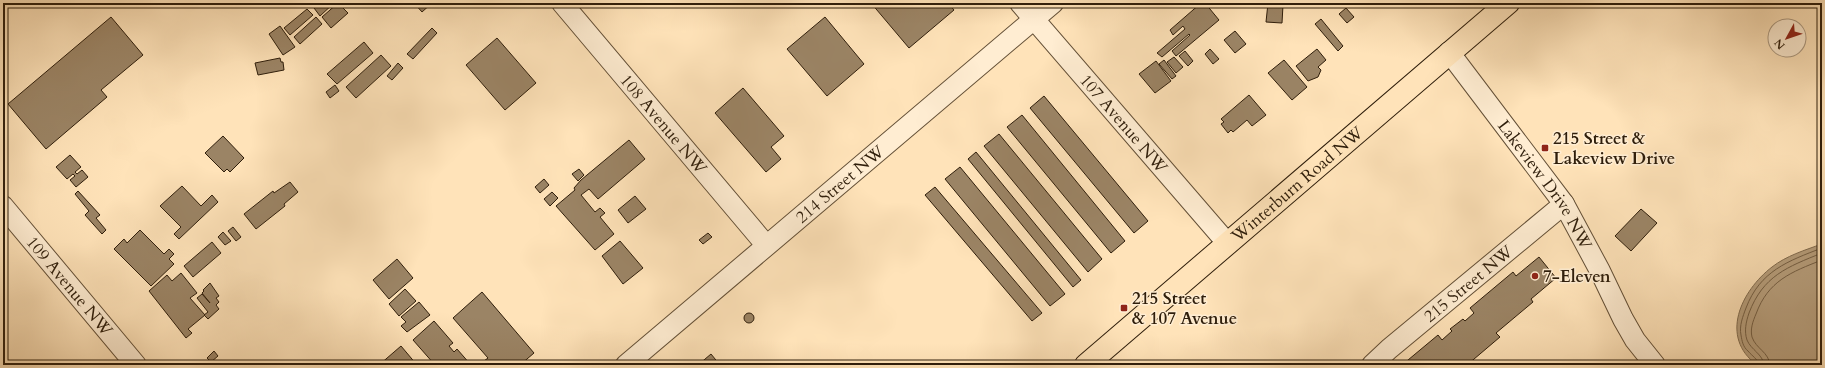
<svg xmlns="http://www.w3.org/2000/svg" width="1825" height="368" font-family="Cardo,serif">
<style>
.water{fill:#b8a07e;stroke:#816c50}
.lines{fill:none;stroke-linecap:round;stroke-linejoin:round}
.shore{stroke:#745f44;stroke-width:1}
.building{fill:#9b8465;stroke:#2f1e0b}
.minor-casing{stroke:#634f36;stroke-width:22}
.major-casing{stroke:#2f1e0b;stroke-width:24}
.minor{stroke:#ffedd2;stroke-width:20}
.major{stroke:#ffe3b9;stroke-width:22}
.poi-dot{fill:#8f2418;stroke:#ffedd2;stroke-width:1.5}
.labels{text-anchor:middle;stroke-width:3;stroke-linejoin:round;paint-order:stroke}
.street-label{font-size:17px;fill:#2f1e0b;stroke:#ffedd2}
.poi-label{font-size:17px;font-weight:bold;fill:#2f1e0b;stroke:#ffedd2;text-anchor:start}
</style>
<rect width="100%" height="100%" fill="#ffe3b9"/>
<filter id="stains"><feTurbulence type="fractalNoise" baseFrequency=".005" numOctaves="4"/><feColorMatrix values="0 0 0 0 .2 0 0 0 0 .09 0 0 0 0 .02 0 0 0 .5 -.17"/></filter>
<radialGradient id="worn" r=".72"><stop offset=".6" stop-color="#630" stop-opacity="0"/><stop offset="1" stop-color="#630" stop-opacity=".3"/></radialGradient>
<path class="water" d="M1822,244V365H1757C1719,337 1741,291 1772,267C1786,256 1805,250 1822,244Z"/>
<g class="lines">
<path class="shore" d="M1759,365C1758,359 1752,356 1748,351C1743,347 1742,341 1741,335C1739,326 1743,316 1746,308C1760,271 1788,261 1822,248
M1764,365C1763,354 1751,350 1747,340C1744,331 1746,322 1749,313C1763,276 1787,267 1822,253
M1770,365C1769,352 1756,349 1752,337C1750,329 1753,321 1756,314C1768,281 1791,272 1822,260"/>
</g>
<path class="building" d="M319,3H334L320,16L314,8Z
M338,3L348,13L331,28L322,17Z
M414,3H432L422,12Z
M871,3H948L954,10L909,48Z
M1201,3H1205L1219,20L1176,56L1172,51L1190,35L1189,34L1162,57L1157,53L1185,29L1183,26L1173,35L1170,30Z
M1268,3L1283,5L1282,23L1266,22Z
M1346,8L1354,17L1347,23L1339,14Z
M307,9L313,15L290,35L284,28Z
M111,17L143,55L101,90L107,97L46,149L8,104Z
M316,17L322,24L300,44L294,37Z
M825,17L864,64L827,96L787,49Z
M1321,19L1343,46L1338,51L1315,24Z
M280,26L295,47L283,55L269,34Z
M432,28L437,33L413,59L407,54Z
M1235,31L1246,44L1235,53L1224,40Z
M497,38L536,83L505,110L466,65Z
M364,42L373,53L337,84L327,74Z
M1210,49L1219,59L1213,64L1205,54Z
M1317,49L1326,60L1318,67L1321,70L1318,77L1308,81L1296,66Z
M1185,51L1193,61L1188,66L1179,56Z
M381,55L391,66L356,98L346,87Z
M1174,57L1183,67L1176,73L1167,62Z
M280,58L281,62H283L284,70L258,75L255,63Z
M1164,60L1176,76L1172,79L1159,64Z
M1284,60L1307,87L1292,100L1268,73Z
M1156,61L1171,81L1155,93L1139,74Z
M398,63L403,68L392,80L387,76Z
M335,85L339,91L330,98L326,92Z
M743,88L784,136L771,147L781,159L766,172L715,113Z
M1249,95L1266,115L1252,126L1247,120L1233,132L1231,130L1228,133L1221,124L1224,122L1221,119Z
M1044,96L1148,221L1134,233L1030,108Z
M1022,115L1125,241L1111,253L1007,127Z
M999,134L1102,259L1088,272L984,146Z
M223,136L244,158L230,172L227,169L224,172L205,153Z
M629,140L645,159L598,199L589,189L581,195L595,212L600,208L605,213L600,217L614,234L595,250L556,206L575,190L574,188L581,180Z
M976,152L1081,280L1073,287L968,159Z
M70,155L81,167L75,172L77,174L82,170L88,177L76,187L70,180L75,176L73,174L67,179L56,167Z
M960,167L1065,294L1050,306L945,179Z
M579,169L584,175L578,181L572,174Z
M544,179L549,185L540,193L535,187Z
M290,182L298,192L284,204L285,206L256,229L244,214L273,191L274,193Z
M182,186L201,206L212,195L218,202L179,239L174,234L181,227L160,206Z
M935,187L1042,313L1032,321L925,195Z
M78,191L100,215L96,218L106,230L102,234L85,215L89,211L75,194Z
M552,192L558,198L550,206L544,199Z
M635,196L646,209L628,223L618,210Z
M1641,209L1657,223L1631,251L1615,236Z
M233,227L241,237L236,241L228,231Z
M140,230L164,254L169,249L174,254L169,259L174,264L151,286L114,249L124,239L127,243Z
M223,232L231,241L225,245L218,237Z
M708,233L712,237L703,244L699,240Z
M620,241L643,268L623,284L602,256Z
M212,242L221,253L193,277L184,266Z
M1539,257L1556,278L1531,299L1533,302L1496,333L1500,337L1467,365H1402L1438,335L1442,340L1452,331L1450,329L1463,319L1465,321L1474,313L1470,308L1513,272L1516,276Z
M397,259L413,278L389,299L373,280Z
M181,273L197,293L190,298L205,315L188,329L192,333L186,338L149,291L167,275L172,281Z
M210,283L219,296L216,298L219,302L216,305L219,309L208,319L204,315L208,312L197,298L202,294L210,303L202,293L204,291L203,290Z
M405,289L416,301L399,316L389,304Z
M482,292L534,353L520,365H488L484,361L488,358L453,318Z
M419,302L430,315L407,332L401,326L406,322L401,317Z
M744 318a5 5 0 1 1 10 0a5 5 0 1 1-10 0Z
M434,321L453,343L449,346L454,352L457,349L471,365H435L413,340Z
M401,346L417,365H379Z
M214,351L218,356L211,362L207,358Z
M711,354L720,365H698Z"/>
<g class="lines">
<g class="minor-casing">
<g id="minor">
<path id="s1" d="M562,3L766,245"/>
<path id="s2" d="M1020,3L1228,244"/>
<path id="s3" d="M1449,52L1564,204L1600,271L1623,319L1635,340L1655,365"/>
<path id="s4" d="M3,206L136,365"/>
<path id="s5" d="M626,365L1053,3"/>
<path id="s6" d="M1372,365L1389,349L1564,204"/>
</g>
</g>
<g class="major-casing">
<g id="major">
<path id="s7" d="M1086,365L1508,3"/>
</g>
</g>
<use href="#minor" class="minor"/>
<use href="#major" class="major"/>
</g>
<g class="poi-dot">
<rect x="1541" y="144" width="8" height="8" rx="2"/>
<circle cx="1535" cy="276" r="4"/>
<rect x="1120" y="304" width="8" height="8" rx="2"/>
</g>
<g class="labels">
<g class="street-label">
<text dy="6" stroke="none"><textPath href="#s1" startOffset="158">108 Avenue NW</textPath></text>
<text dy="6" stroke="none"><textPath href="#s2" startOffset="159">107 Avenue NW</textPath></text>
<text dy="6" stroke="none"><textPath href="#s5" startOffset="280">214 Street NW</textPath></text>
<text dy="6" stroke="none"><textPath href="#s7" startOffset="278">Winterburn Road NW</textPath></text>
<text dy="6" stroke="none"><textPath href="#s3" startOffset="164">Lakeview Drive NW</textPath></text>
<text dy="6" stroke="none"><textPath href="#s6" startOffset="126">215 Street NW</textPath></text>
<text dy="6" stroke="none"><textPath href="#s4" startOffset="104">109 Avenue NW</textPath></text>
</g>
<g class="poi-label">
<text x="1553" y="144">215 Street &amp;<tspan x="1553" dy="20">Lakeview Drive</tspan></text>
<text x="1543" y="282">7-Eleven</text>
<text x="1132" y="304">215 Street<tspan x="1132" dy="20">&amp; 107 Avenue</tspan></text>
</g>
</g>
<rect width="1825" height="368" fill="none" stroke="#ffe3b9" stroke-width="16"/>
<rect x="4" y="4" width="1817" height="360" fill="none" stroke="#2f1e0b" stroke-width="2"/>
<rect x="8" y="8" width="1809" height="352" fill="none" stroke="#2f1e0b"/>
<g transform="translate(1787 38) rotate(230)"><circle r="19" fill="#ffedd2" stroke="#ac9a82"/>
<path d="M0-3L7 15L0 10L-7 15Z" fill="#8f2418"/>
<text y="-6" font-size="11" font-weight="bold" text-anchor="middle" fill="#2f1e0b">N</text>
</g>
<rect width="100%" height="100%" filter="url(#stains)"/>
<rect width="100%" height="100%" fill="url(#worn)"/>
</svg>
